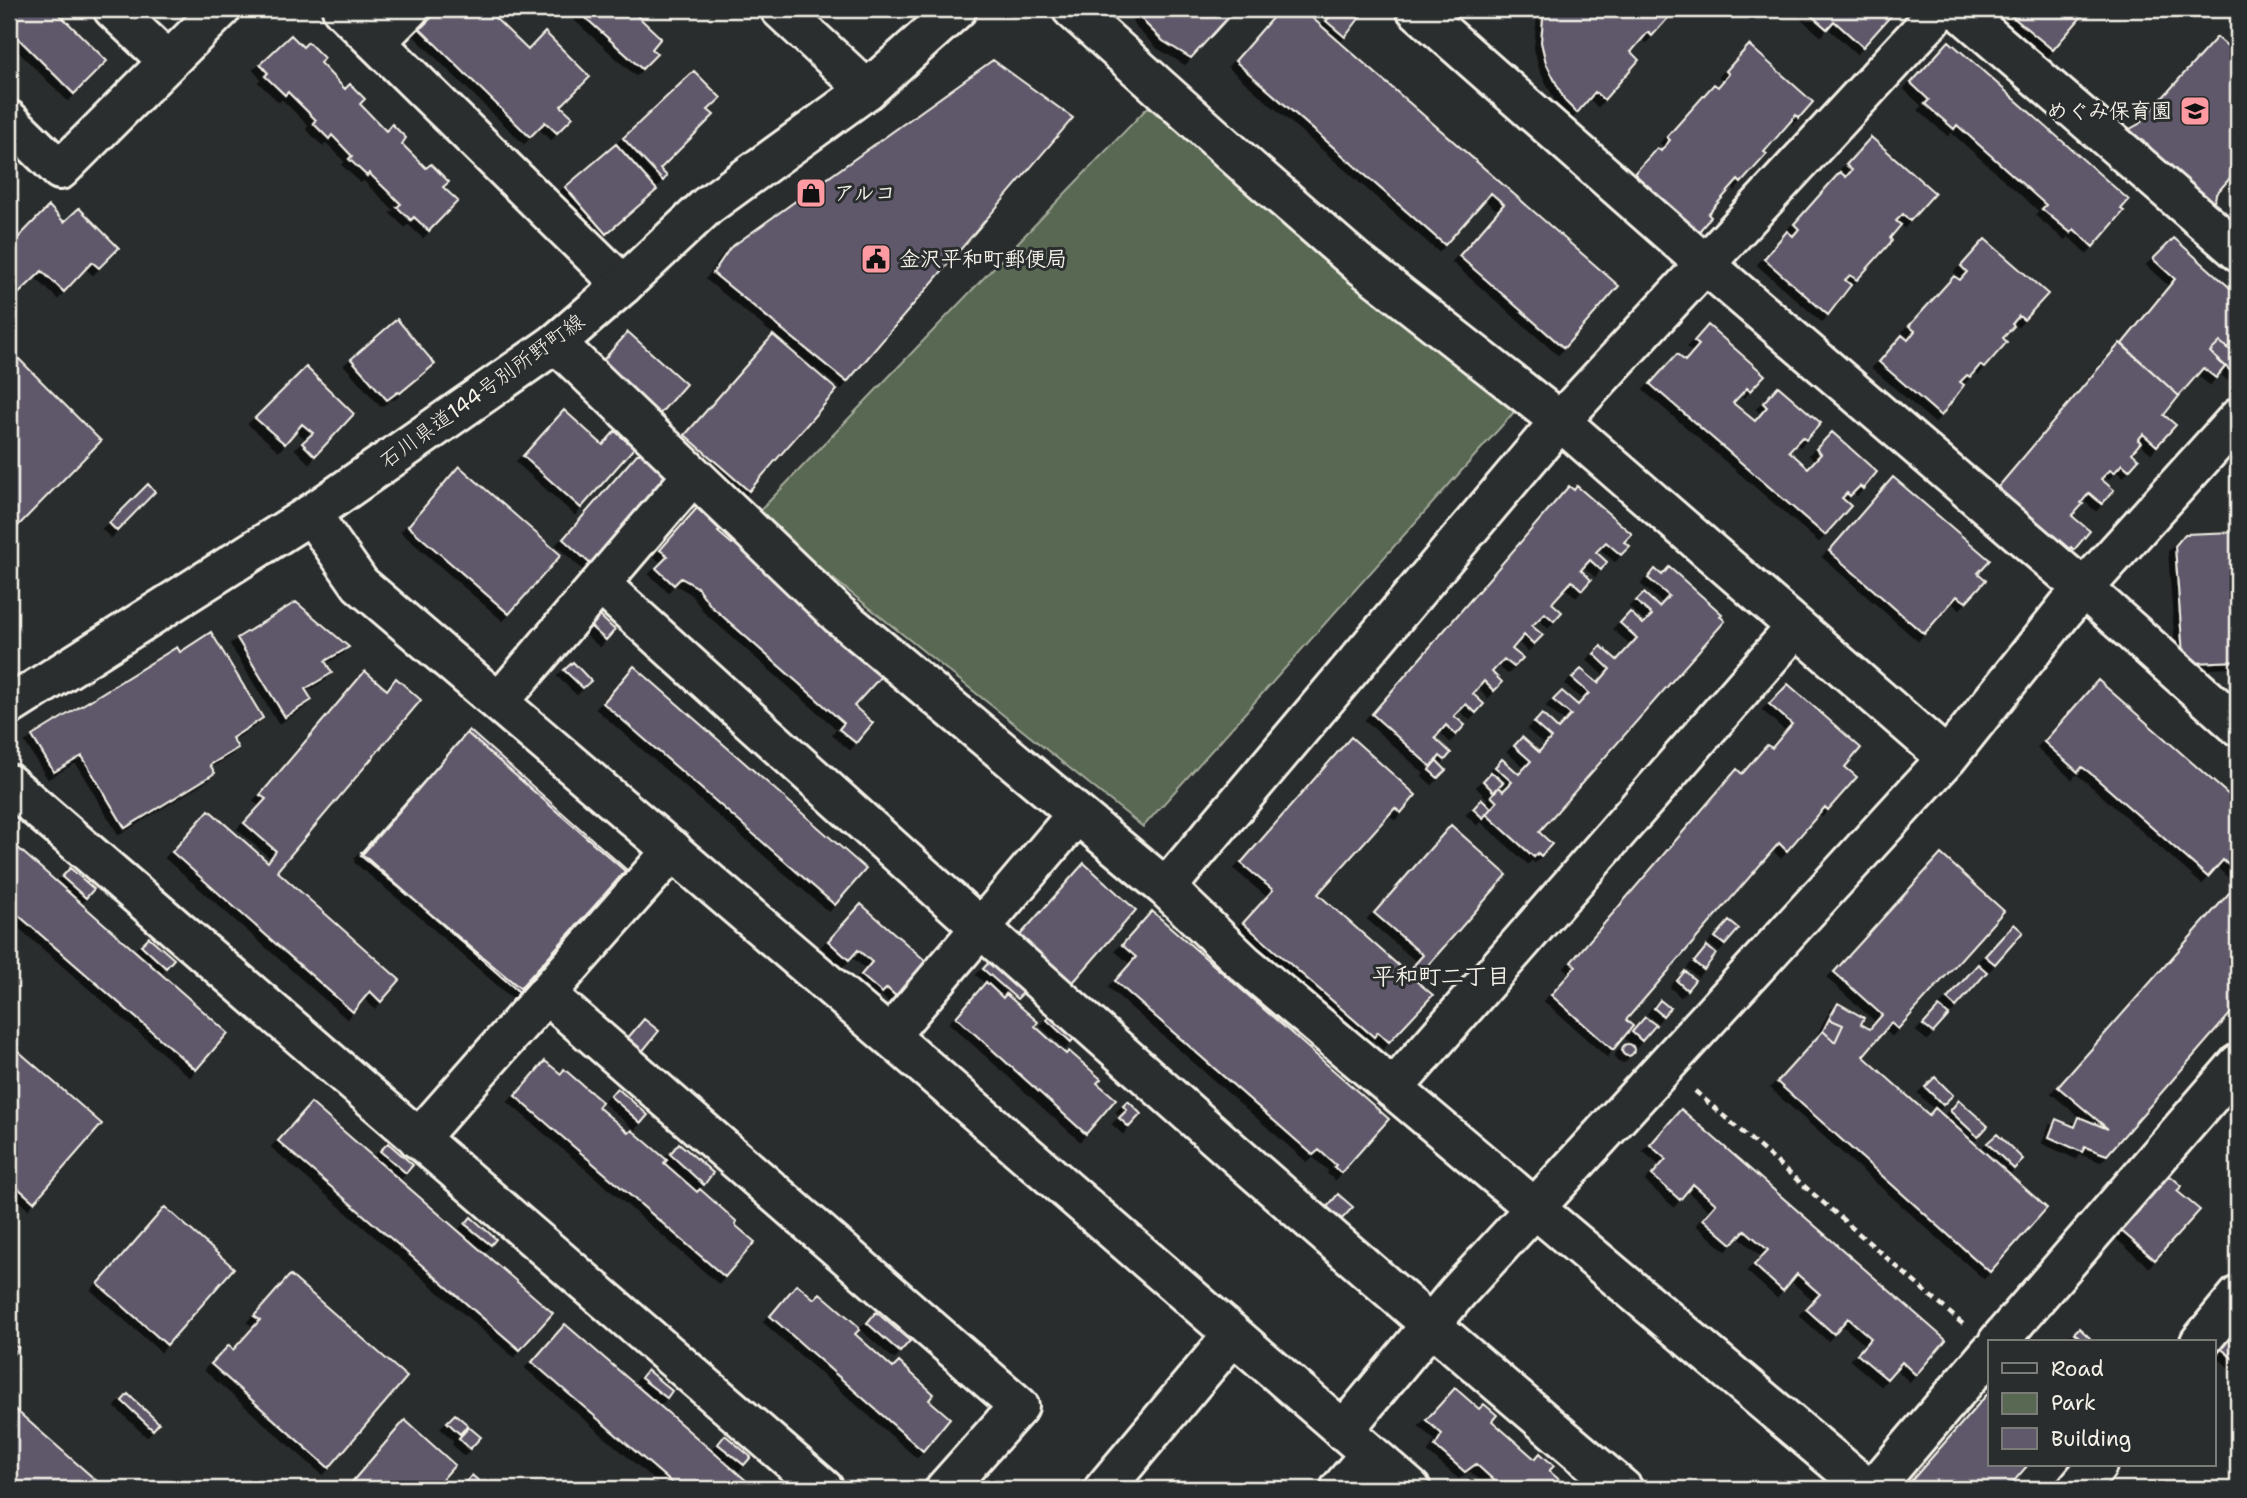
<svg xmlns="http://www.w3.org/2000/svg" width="2247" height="1498" font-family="'Shantell Sans','Klee One',sans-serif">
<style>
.green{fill:#586852;stroke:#a6ac9d;stroke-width:2}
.building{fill:#5f596b;stroke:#f4f1e8;stroke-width:2;filter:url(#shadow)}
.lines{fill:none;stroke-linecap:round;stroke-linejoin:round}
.minor-casing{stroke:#f4f1e8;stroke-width:44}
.secondary-casing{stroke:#f4f1e8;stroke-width:44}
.path{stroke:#f4f1e8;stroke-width:4.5;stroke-dasharray:7 5;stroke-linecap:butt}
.minor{stroke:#2a2d2e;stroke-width:38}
.secondary{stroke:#2a2d2e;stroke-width:38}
.labels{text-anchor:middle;stroke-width:6;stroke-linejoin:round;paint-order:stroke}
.poi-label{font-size:21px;font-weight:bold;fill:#f4f1e8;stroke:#2a2d2e;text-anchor:start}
.street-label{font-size:21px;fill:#f4f1e8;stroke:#2a2d2e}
.neighbourhood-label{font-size:23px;font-weight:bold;fill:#f4f1e8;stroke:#2a2d2e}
</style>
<defs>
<filter id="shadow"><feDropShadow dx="-6" dy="6" stdDeviation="0" flood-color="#0009"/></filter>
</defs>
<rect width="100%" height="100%" fill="#2a2d2e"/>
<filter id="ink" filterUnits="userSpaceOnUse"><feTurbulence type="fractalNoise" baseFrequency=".0143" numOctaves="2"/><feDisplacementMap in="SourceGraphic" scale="14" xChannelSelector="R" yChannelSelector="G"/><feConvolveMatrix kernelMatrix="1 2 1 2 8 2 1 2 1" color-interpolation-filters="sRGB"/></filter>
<g filter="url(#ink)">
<path class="green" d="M1148,107L1514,412L1143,827L755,516Z"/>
<path class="building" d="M9,9H54L107,61L74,94L9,29Z
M440,9H486L528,50L545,32L590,77L561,106L573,117L557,133L545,122L530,137L420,29Z
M576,9H630L661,38L652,49L657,54L642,69Z
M1136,9H1236L1191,58L1163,41L1145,23Z
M1280,9H1302L1619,286L1564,348L1459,256L1504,204L1491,193L1445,245L1235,61Z
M1336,9H1352L1361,16L1345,37L1326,21Z
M1544,9H1676L1652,36L1648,32L1631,52L1639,60L1604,100L1595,92L1577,113L1565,101L1546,63L1541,42Z
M1804,9H1897L1863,47L1834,21L1827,29Z
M2003,9H2088L2053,50Z
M291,35L303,47L308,42L324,58L320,63L345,89L350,84L365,99L360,104L386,131L392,124L406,138L402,144L426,168L431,164L449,182L443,187L458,201L429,231L414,217L411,220L397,207L401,204L369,173L367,176L349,159L352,156L332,135L329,139L313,123L316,120L288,92L285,95L265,76L268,73L260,64Z
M2217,37L2238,55V169L2216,194L2215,200L2210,203L2138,139L2133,137L2130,129L2139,124Z
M1949,41L2129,200L2121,209L2124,211L2093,247L2074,229L2071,233L2042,209L2046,205L1957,125L1954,129L1925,104L1929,100L1911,83Z
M1749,45L1813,102L1799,118L1796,115L1764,152L1767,154L1741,183L1738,180L1708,214L1711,217L1696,235L1631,177L1657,148L1661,151L1670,140L1667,137L1714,84L1718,87L1729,74L1726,71Z
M993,60L1073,118L847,382L713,273L730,248Z
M694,71L721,98L708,110L714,115L660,169L667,176L663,181L623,138Z
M1871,137L1935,193L1910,221L1903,214L1896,221L1901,225L1890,238L1892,241L1857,280L1850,275L1845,280L1851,285L1828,315L1764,259L1787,231L1793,236L1799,229L1794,224L1840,172L1846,177L1852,170L1846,165Z
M616,144L657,190L606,234L565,187Z
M49,206L64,222L79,208L119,248L99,268L92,262L64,292L42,271L13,299L9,295V247Z
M2174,238L2238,295V335L2227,348L2220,342L2210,352L2225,367L2216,378L2203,368L2179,396L2122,344L2175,279L2153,259Z
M1985,239L2048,294L2024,320L2019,316L2012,324L2014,326L2003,338L2007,342L1984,368L1980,365L1970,377L1967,375L1960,382L1964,385L1941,416L1879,362L1902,335L1908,340L1915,331L1909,326L1954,276L1960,280L1967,272L1961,266Z
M397,319L435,364L400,393L398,392L387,400L351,359Z
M1708,325L1765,375L1750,391L1747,388L1733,403L1755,421L1767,407L1763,403L1778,386L1821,423L1806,440L1802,437L1789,451L1808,468L1821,454L1816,449L1832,432L1877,472L1863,489L1860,486L1850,496L1847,493L1842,498L1851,506L1825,535L1650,384L1677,354L1685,361L1699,345L1694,341Z
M628,332L686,384L657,417L599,365Z
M773,335L837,390L749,491L685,435Z
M2220,342L2238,356V366L2233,373L2210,352Z
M2120,343L2179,396L2164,415L2176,425L2157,446L2143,434L2138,440L2141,442L2132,453L2139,459L2129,470L2122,464L2114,473L2110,470L2101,479L2114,490L2102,504L2089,493L2081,503L2083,504L2072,516L2090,531L2074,550L2071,547L2065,554L1994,492Z
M9,349L101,441L9,535Z
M306,367L354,414L315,456L302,443L313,433L302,424L285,444L255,418Z
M564,410L603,445L615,431L634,448L581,508L523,456Z
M637,454H644L666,473V486L595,568L563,539Z
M459,466L561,555L509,614L408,526Z
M1893,477L1990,560L1978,573L1986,580L1966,602L1957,596L1924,634L1829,551Z
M148,484L155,492L117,531L109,523Z
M1569,486L1574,490L1577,486L1632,534L1624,542L1630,546L1621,555L1606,542L1596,552L1607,562L1601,570L1590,560L1581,570L1591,580L1582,590L1572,581L1552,603L1562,612L1554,621L1545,613L1532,626L1543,635L1534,644L1524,635L1512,649L1523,658L1514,667L1504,659L1492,672L1502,682L1498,687L1494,691L1484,681L1473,694L1484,704L1476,713L1466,704L1454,716L1465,725L1456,735L1446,725L1435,738L1451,753L1445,760L1440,756L1431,767L1372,714Z
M697,508L720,530L718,532L732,544L734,542L884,673L854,706L873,723L856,743L839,729L844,723L711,606L697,587L681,578L674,585L656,568L668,556L660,550Z
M2235,532L2238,534V661L2192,663L2183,655L2175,546L2185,534Z
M1669,567L1722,614L1720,616L1725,621L1539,832L1552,844L1541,856L1538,853L1534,857L1486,814L1497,802L1491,796L1499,787L1503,791L1512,782L1495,767L1502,759L1519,774L1531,761L1514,746L1522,737L1539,752L1551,738L1534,723L1542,714L1558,729L1571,715L1553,700L1562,691L1578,705L1589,693L1572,678L1581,669L1598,683L1610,669L1594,654L1601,646L1617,660L1637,638L1620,623L1630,612L1643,624L1652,615L1636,601L1644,593L1659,607L1669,596L1648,578L1655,569L1662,575Z
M296,602L349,647L325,661L332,673L305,689L312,700L285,717L237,638Z
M600,616L615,630L606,640L591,627Z
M211,632L263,718L232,738L238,748L210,765L215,773L125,828L82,756L54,772L32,736L177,647L180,652Z
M573,662L591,681L583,688L564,670Z
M634,666L866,869L835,905L603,703Z
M365,671L387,690L396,678L421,700L277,871L400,980L381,1002L370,991L353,1012L172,852L209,810L268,862L276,851L244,823L266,799L260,795Z
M2098,680L2238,803V874L2223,860L2208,877L2089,772L2082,767L2078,772L2044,742Z
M1788,684L1861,748L1845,767L1857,777L1828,810L1825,807L1787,851L1779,843L1626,1020L1633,1026L1613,1050L1551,995L1576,966L1571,962L1737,769L1742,774L1767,745L1772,748L1792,724L1769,704Z
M469,730L627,870L520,988L361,856Z
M467,733L625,871L519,992L361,853Z
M1351,737L1416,795L1401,813L1395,808L1318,894L1407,973L1423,955L1374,913L1451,825L1507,875L1415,980L1433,995L1389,1042L1378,1032L1374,1037L1243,923L1273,890L1241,863Z
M1436,760L1446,770L1438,778L1429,770Z
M1491,772L1503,782L1494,792L1483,781Z
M1482,799L1491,808L1483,818L1473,809Z
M9,840L228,1033L196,1070L9,907Z
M1941,854L2004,911L1898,1029L1891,1023L1863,1056L1929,1115L1935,1108L2047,1208L1990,1272L1777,1082L1823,1031L1835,1042L1843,1025L1829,1019L1838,1003L1864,1018L1861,1024L1870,1029L1882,1015L1834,972Z
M1084,863L1136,910L1069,987L1015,941Z
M70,868L94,889L86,898L62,877Z
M2238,883V1005L2107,1155L2085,1147L2082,1152L2049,1137L2056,1119L2075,1127L2079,1117L2108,1129L2058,1087Z
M861,904L928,963L898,998L887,988L882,993L861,975L872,962L858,950L849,960L828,941Z
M1152,911L1389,1119L1341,1173L1334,1167L1336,1165L1319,1150L1313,1155L1115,981L1136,957L1122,945Z
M1729,921L1739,929L1725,945L1715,937Z
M2014,924L2023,932L1995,964L1985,956Z
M149,937L174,959L166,968L141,945Z
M1707,946L1716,954L1704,970L1694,962Z
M991,960L1026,990L1017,999L983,969Z
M1978,964L1987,972L1956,1007L1947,999Z
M1685,971L1695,980L1687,990L1677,981Z
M986,982L1003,998L1006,994L1038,1022L1035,1026L1066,1054L1069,1051L1101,1079L1097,1083L1116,1099L1086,1134L956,1017Z
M1660,1000L1670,1008L1663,1016L1654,1008Z
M1939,1007L1949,1015L1933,1033L1923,1025Z
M1054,1011L1078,1033L1071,1042L1047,1020Z
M1645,1017L1656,1025L1642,1041L1632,1032Z
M644,1019L659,1031L641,1053L626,1040Z
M1829,1019L1843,1025L1835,1042L1823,1031Z
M9,1043L102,1124L34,1202L9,1180Z
M1622 1050a6 6 0 1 1 12 0a6 6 0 1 1-12 0Z
M545,1061L561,1074L564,1069L572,1076L602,1102L598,1107L629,1133L632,1130L667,1160L664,1163L697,1192L700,1189L736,1221L735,1225L755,1242L725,1277L515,1096Z
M1935,1077L1953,1095L1943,1105L1925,1087Z
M617,1088L648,1115L641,1123L610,1096Z
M1959,1100L1988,1126L1978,1137L1950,1111Z
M1128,1101L1141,1114L1129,1127L1119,1118L1127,1110L1123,1106Z
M311,1103L553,1313L520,1350L278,1141Z
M1681,1109L1946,1340L1916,1375L1902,1362L1887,1379L1857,1354L1871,1338L1848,1318L1834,1334L1806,1309L1820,1294L1797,1274L1783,1291L1754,1265L1768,1250L1745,1230L1732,1244L1703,1219L1716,1204L1693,1184L1680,1200L1652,1175L1666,1159L1650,1145Z
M1997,1134L2023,1159L2014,1169L1987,1143Z
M388,1143L413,1165L406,1173L380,1151Z
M679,1143L713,1173L704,1185L670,1154Z
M2167,1173L2182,1186L2177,1191L2200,1210L2155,1260L2118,1228Z
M1338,1194L1353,1207L1342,1219L1327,1207Z
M165,1207L234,1268L167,1345L98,1284Z
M471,1217L496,1239L491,1245L465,1224Z
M290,1275L407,1377L329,1468L211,1364L229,1345L233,1350L260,1320L254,1316Z
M797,1284L814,1299L820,1293L857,1325L859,1330L855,1334L893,1368L899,1362L934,1394L929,1400L950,1418L923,1451L770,1316Z
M876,1312L910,1341L900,1352L867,1323Z
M2238,1317V1363L2216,1344Z
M565,1324L682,1425L756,1489H679L532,1362Z
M2079,1328L2090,1338L2086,1342L2074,1333Z
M9,1341L18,1348L9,1360Z
M647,1370L672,1391L667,1398L641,1378Z
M1455,1388L1479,1409L1484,1404L1497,1415L1492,1421L1535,1459L1540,1453L1554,1466L1549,1471L1570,1489H1494L1498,1484L1476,1464L1465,1472L1435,1446L1442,1434L1426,1420Z
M1990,1391V1465H2028L2007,1489H1907L1905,1488Z
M128,1394L159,1423L153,1430L122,1401Z
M9,1404L106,1489H9Z
M455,1414L468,1425L460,1434L447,1422Z
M405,1420L455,1465L434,1489H360L352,1482Z
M469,1427L481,1437L470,1449L459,1438Z
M725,1435L751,1457L744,1465L718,1444Z
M472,1475L482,1484L477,1489L466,1482Z"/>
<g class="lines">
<g class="minor-casing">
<path id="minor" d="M113,9L168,61
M342,9L623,285
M780,9L867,90
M1072,9L1250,169L1357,262L1560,421L1947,758
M1416,9L1705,264L2084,589L2238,726
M1958,9L2238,251
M376,42L409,9
M9,120L60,170L221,9
M556,343L839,615L1166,888L1244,963L1868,1489
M311,514L360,584L923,1065L1411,1489
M600,584C937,890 1275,1195 1623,1489
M499,702L692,476
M9,784L824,1489
M1166,888L1560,421L1941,9
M546,994L1019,1406L945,1489
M889,1036L1077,814
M1393,1089L1796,627
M418,1139L673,850
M1998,1342L2238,1064
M2200,1342L2238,1296
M1343,1431L1457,1293L1947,758L2067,607L2238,418
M1104,1489L1233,1335
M1340,1489L1370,1454
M1873,1489L1990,1352
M2077,1489L2097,1465"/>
</g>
<g class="secondary-casing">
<path id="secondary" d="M9,706L311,514L556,343L623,285L707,206L867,90L957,9"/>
</g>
<path class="path" d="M1695,1091L1965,1326"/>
<use href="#minor" class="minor"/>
<use href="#secondary" class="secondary"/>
</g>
</g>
<defs>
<g id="school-square" transform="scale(1.575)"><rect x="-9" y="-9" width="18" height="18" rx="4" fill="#ff9aa2" stroke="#2a2d2e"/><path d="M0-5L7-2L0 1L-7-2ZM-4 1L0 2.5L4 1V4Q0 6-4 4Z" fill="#111"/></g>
<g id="shop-square" transform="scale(1.575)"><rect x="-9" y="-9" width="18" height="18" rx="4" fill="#ff9aa2" stroke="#2a2d2e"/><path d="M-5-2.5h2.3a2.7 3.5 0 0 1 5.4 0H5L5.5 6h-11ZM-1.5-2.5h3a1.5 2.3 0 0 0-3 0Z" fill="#111"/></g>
<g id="civic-square" transform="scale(1.575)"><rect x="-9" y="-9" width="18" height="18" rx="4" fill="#ff9aa2" stroke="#2a2d2e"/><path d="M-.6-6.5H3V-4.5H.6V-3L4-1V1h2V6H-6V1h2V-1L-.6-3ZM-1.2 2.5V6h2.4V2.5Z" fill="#111"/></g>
</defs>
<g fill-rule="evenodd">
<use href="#school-square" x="2195" y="111"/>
<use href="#shop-square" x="811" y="193"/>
<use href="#civic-square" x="876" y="259"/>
</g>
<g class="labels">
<g class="poi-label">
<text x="2172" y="118" text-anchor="end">めぐみ保育園</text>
<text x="834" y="200">アルコ</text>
<text x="899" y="266">金沢平和町郵便局</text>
</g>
<g class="street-label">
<text transform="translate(482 391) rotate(-36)" y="7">石川県道144号別所野町線</text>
</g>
<g class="neighbourhood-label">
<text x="1441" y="984">平和町二丁目</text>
</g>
</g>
<rect width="2247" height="1498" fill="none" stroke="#2a2d2e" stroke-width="35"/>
<rect x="18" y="18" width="2212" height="1463" fill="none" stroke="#f4f1e8" stroke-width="2.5" filter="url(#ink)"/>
<rect x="1988" y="1340" width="228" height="126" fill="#2a2d2e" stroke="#7b7b78" stroke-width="2"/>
<rect x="2002" y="1363" width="35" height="10" fill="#2a2d2e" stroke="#7b7b78" stroke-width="2"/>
<text x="2051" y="1376" font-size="21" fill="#f4f1e8">Road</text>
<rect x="2002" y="1393" width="35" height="21" fill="#586852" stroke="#7b7b78" stroke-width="2"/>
<text x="2051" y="1410" font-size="21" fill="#f4f1e8">Park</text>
<rect x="2002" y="1428" width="35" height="21" fill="#5f596b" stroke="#7b7b78" stroke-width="2"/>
<text x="2051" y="1446" font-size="21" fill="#f4f1e8">Building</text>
</svg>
